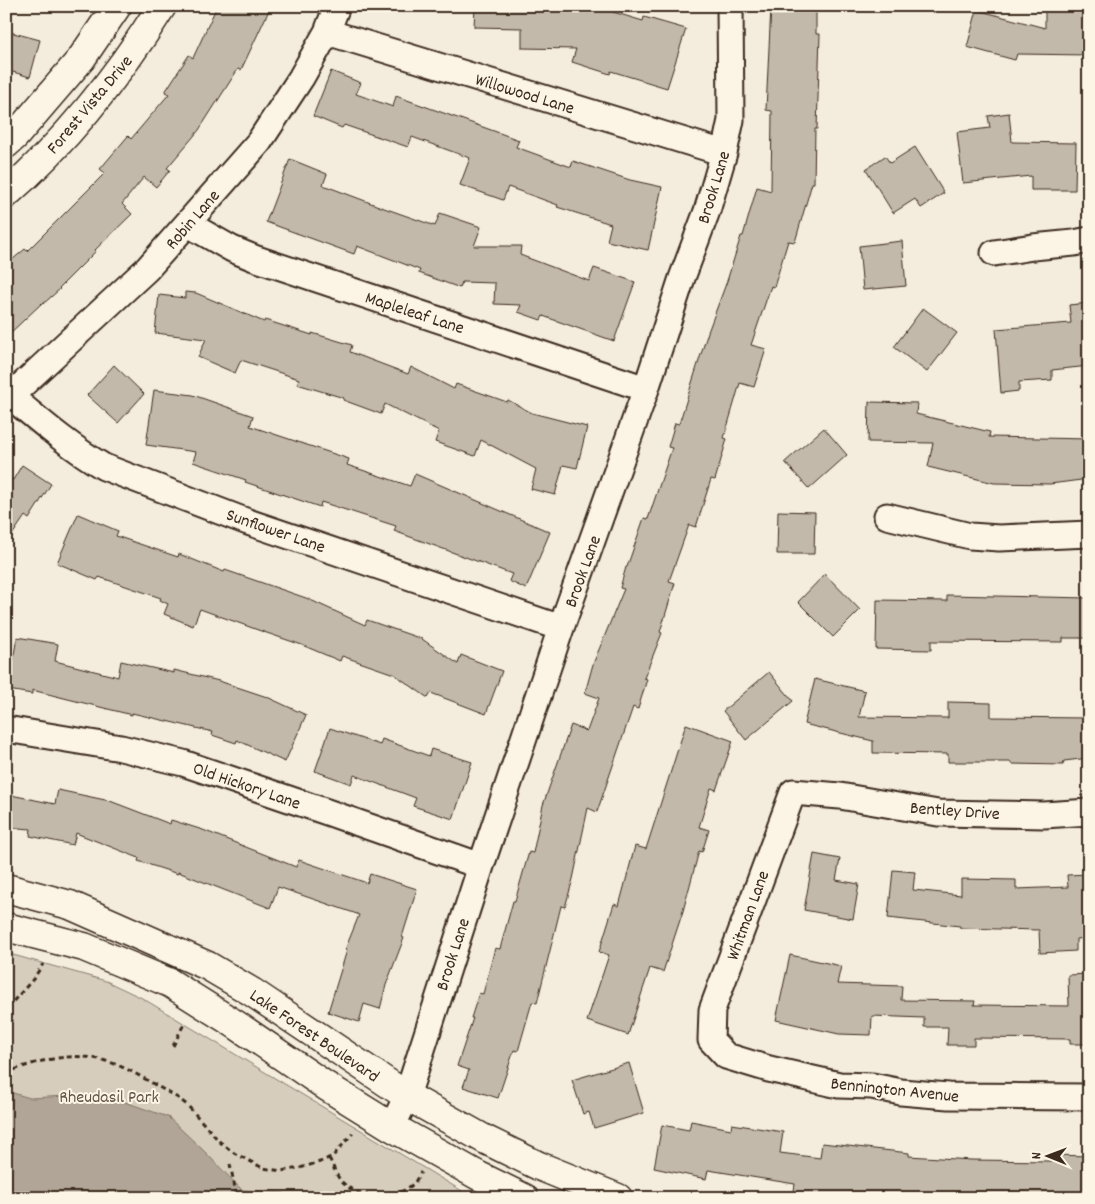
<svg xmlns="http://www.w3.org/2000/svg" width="1095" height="1204" font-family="Dekko,sans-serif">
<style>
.green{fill:#d6cdbd;stroke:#887c6e}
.water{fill:#b0a596;stroke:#817466}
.building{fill:#c3b9aa;stroke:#3b2a1e}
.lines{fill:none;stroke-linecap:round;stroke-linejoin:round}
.street-casing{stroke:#3b2a1e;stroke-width:29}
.secondary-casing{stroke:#3b2a1e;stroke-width:31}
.path{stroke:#3b2a1e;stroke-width:3;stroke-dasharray:5 4;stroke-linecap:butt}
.street{stroke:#fcf5e5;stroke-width:25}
.secondary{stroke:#fcf5e5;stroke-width:28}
.labels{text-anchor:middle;stroke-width:4;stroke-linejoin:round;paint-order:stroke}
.street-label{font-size:18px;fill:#3b2a1e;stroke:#fcf5e5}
.park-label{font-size:18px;fill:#625346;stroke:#fcf5e5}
</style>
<rect width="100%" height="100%" fill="#f4eddd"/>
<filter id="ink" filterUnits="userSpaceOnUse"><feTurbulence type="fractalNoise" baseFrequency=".02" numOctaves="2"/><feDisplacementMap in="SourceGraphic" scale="10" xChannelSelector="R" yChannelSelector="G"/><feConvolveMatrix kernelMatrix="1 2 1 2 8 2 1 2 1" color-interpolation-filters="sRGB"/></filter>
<g filter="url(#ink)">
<path class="green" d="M6,953L106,981L142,998L462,1191L459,1198H6Z"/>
<path class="water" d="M6,1091L30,1098L102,1094L168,1117L203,1150L242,1190L284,1193L292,1198H6Z"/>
<path class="building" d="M217,6H271L241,70L238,69L199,130L167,168L170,170L156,187L144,177L122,204L132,214L95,250L96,251L59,288L60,289L43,304L42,303L6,337V265L25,249L27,251L105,173L100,169L128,136L131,139L169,94L165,92L189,55L193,58Z
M475,6H593L643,21L644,17L686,29L667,88L611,71L610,74L572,62L576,49L522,48V28L474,27Z
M771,6H816V34H820L817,129H815L814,183H812L795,242L788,241L774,287L771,286L751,345L766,349L754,387L740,383L724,438L727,439L715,480L711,479L696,527L689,525L669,581L675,583L660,632L662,633L644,678L647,679L638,709L633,707L597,812L588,808L573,879L565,907L561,906L537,1003L532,1002L518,1051L514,1050L498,1098L463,1087L469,1070L457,1066L473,1018H471L479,993L483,994L495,948L500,949L513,901H515L529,852L533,853L543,805L571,725L587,731L599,698L585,693L593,664L624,589L620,588L626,567H627L644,518L648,519L672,448L668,447L675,423L679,424L708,332L727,281L741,236H743L757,187L771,191L772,111L766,110Z
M1045,6H1089V55L1017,54L1015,60L967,47L977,10L1045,28Z
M6,31L40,40L30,77L6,70Z
M331,71L361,83L356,94L393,107L396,96L519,140L516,147L571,167L573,161L630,180L662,187L648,250L607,241L611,224L557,207L558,205L508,187L503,200L460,185L470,158L412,137L408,147L344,125L342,128L313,116Z
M1009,113L1012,142L1076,143L1075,190H1031V176L963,183L957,132L990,128L988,116Z
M915,147L944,193L921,208L915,199L893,213L866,169L885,156L890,163Z
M290,159L327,174L323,185L384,208L435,226L440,213L481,227L474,246H521L520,255L589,281L594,268L635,282L614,341L543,316L541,320L518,312L521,305L494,304L495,283L462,282L460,288L419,273L420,270L357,246L354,254L266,222Z
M902,241L906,286L863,290L859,246Z
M185,292L196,293L264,322L265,320L312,335V333L352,345L350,352L408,374L411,367L454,389L456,384L507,402L508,400L532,413L587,427L577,468L563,465L555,495L531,489L536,469L481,440L475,456L435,442L439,431L385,404L381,414L343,400L344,398L297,384L299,379L241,360L235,373L198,357L206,339L155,333L159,295L185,298Z
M1089,303V366L1052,370V380L1019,382V391L1001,393L996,329L1071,323L1069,305Z
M923,308L957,333L927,372L894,347Z
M114,365L144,394L118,423L87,395Z
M154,390L193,395L253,416L250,426L349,459L347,465L410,486L415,474L550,532L526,589L509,581L512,574L394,531L396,526L321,502L320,507L245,482L246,480L193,462L196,452L146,445Z
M869,402L917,403L916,414L990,432L989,437L1089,439V479L1050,484L994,483L928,467L933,443L868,442Z
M824,428L847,455L809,489L785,462Z
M22,465L51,484L29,519L25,516L6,544V475L13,480Z
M778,511L815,512L814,554H777Z
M78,514L118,531L116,536L178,557L179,554L224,572L225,570L306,598L365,625L367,620L422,639L458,664L461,655L502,671L486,714L431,693L428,698L394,674L342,656L340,661L302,645L258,630L200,609L193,626L164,614L168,604L160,600L161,598L99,577L97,580L57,563Z
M825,574L860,610L833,637L798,602Z
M947,595L1089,598V638H1063V642L931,641V650L876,649L877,600L947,601Z
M17,637L58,644L55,661L118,677L121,661L174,673V670L219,681L267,697L306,715L285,762L237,740L236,743L212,735L213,732L132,713V715L32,690V694L8,690Z
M769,672L793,701L746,740L723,711Z
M815,679L865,691L859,717L948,718V702L991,703V717L1089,718V758L1064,761L1063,765L1011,764V762H948V754L873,753V741L804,724Z
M686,724L733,741L716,790L711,788L699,827L709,830L702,852L699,851L683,911L663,972L650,968L628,1035L587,1021L609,955L599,952L614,904L619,906L635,846L646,849Z
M330,728L380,745L382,739L429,756L431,749L472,762L453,819L413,806L416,798L354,775L351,784L315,771Z
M58,790L110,801L170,824L171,820L203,830L296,867L299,860L367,883L370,874L417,889L402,937L404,938L386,985L380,1009L364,1004L359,1022L328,1012L347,950H345L359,915L357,914L278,887L270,908L178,872V874L138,861L139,858L76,833L73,845L30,836L31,829L6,827V794L55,804Z
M814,854L840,859L836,880L859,884L853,919L804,910Z
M893,870L915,872L913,890L961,895V879L1016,880V889L1068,887L1067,875L1089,874V938L1076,939V951L1040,953L1039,930L960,928V926L888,918Z
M790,955L841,966L837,984L902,986L901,1000L975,1001L974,1005L1069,1006L1068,975L1089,974V1044H1070V1039L974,1038V1045H947L948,1027H924V1018L872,1016L871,1035L839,1034L776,1020Z
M629,1063L644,1113L594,1128L589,1112L583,1114L572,1080Z
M691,1121L731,1129L732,1124L783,1132L780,1153L820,1158L822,1143L909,1153V1156L971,1160L1051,1161L1052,1155L1089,1156V1198H872L839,1195V1198H793L795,1184L708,1170L706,1179L654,1168L662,1125L689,1130Z"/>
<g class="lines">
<g class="street-casing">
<path id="street" d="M327,32L724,153
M188,224L232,249L254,258L646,389
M994,253L1033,247L1074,243L1089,240
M10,396C40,421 70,447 104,467L248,522L561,628
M6,400L147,269L259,142L301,78L327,32L337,6
M887,516L970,536L999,538L1089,534
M6,729L121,748L183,763L327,812L481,866
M1089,812L1044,815L938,813L840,796L793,792L712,1010L711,1040L726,1056L769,1069L839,1085L872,1086L901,1092L948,1096L1089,1097
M392,1127L407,1096L481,866L561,628L646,389L682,278L707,211L724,153L731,120L730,6"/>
</g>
<g class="secondary-casing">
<path id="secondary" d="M6,144L15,136L81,59L117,6
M6,194C68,140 118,76 162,6
M6,888L70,905L208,966L252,992L407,1096L486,1140L539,1166L618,1198
M6,927L84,947L170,983L235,1024L326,1086L392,1127L479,1176L524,1198"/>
</g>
<path class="path" d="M6,1006L10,1005L34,978L43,964
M173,1046L184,1024
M6,1073C39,1060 75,1050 109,1062C133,1070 156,1086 178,1098L187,1105L220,1142L234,1153L263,1168L281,1171L300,1168L320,1162L333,1156L353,1133
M329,1158C333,1165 336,1176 342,1182C360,1200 393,1201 412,1185C416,1182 418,1176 421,1172
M230,1164L237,1198"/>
<use href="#street" class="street"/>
<use href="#secondary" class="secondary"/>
</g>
</g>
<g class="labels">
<g class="street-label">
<text transform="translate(525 93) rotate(17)" y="6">Willowood Lane</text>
<text transform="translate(89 104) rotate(-50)" y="6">Forest Vista Drive</text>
<text transform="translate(713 187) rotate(-73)" y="6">Brook Lane</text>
<text transform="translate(192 219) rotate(-49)" y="6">Robin Lane</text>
<text transform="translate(415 312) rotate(18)" y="6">Mapleleaf Lane</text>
<text transform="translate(276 530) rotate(19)" y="6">Sunflower Lane</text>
<text transform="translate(582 571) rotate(-70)" y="6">Brook Lane</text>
<text transform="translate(247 785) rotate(19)" y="6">Old Hickory Lane</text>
<text transform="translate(955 810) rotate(4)" y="6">Bentley Drive</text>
<text transform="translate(747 915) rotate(-70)" y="6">Whitman Lane</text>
<text transform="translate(452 954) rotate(-72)" y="6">Brook Lane</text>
<text transform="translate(315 1035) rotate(34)" y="6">Lake Forest Boulevard</text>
<text transform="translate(895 1089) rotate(6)" y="6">Bennington Avenue</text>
</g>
<g class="park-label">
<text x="109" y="1102">Rheudasil Park</text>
</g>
</g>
<rect width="1095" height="1204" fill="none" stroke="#fcf5e5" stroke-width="25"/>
<rect x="12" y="12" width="1070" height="1179" fill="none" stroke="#3b2a1e" stroke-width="2" filter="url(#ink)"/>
<g transform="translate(1048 1156) rotate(271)" stroke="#fcf5e5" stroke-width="4" paint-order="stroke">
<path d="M0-4L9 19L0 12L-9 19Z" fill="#3b2a1e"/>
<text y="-8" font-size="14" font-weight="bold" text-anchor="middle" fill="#3b2a1e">N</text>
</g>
</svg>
